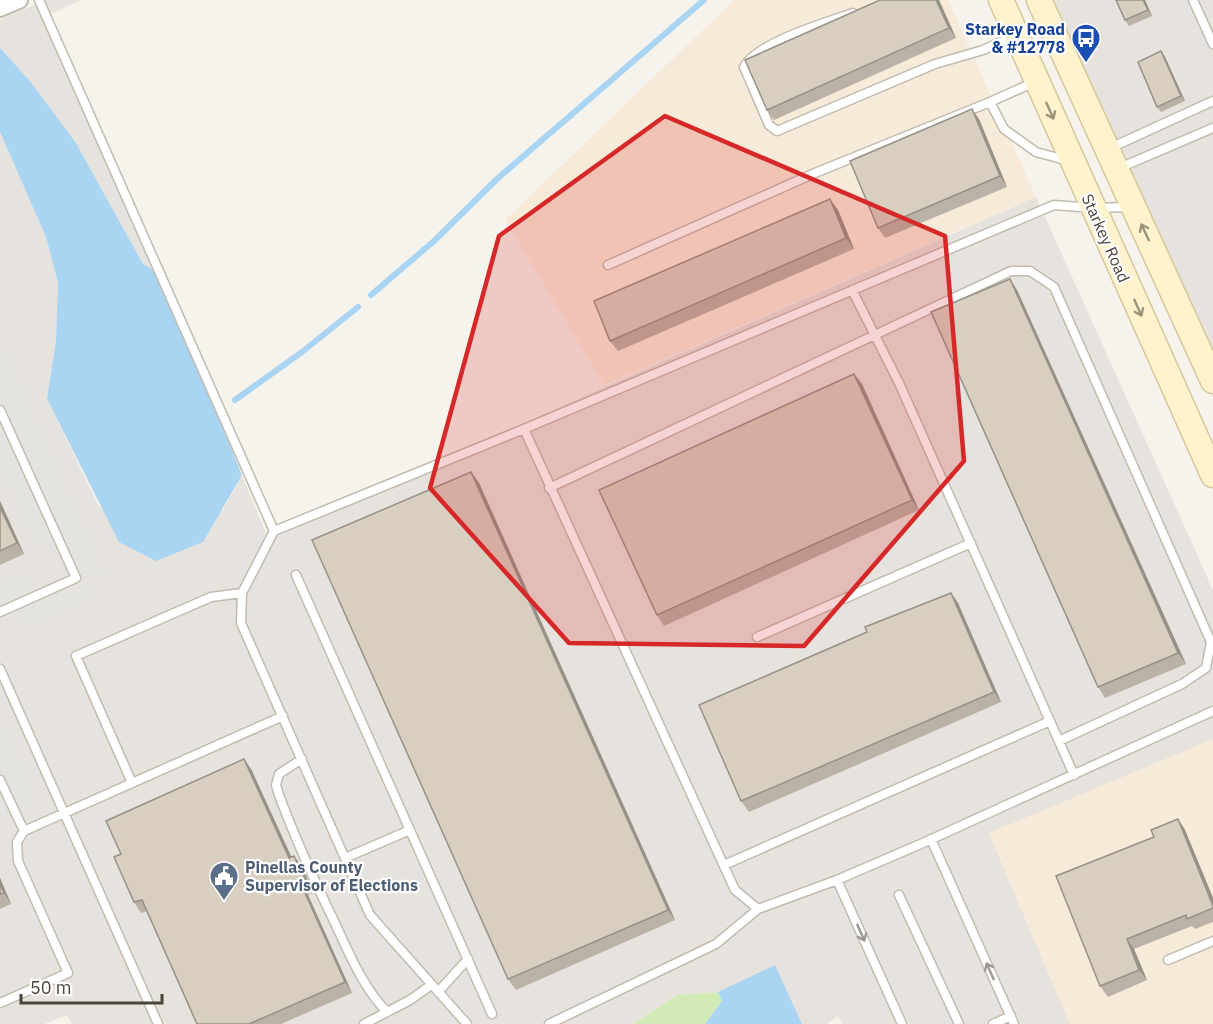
<svg xmlns="http://www.w3.org/2000/svg" width="1213" height="1024" font-family="'IBM Plex Sans',sans-serif">
<style>
.commercial{fill:#f7ead8}
.industrial{fill:#e6e2dd}
.green{fill:#d2eab5}
.parking{fill:#e5e3e0}
.water{fill:#a9d4f2}
.lines{fill:none;stroke-linecap:round;stroke-linejoin:round}
.stream{stroke:#a9d4f2;stroke-width:6}
.lane-casing{stroke:#c2bbae;stroke-width:11}
.street-casing{stroke:#c2bbae;stroke-width:20}
.secondary-casing{stroke:#d6c79b;stroke-width:27}
.lane{stroke:#fff;stroke-width:8}
.street{stroke:#fff;stroke-width:16}
.secondary{stroke:#fff3cd;stroke-width:24}
.wall{fill:#bab2a6}
.shaded-wall{fill:#979187}
.building{fill:#d8cfc1;stroke:#979187;stroke-width:1.5}
.oneway{stroke:#9c937c}
.oneway2{stroke:#9c9892}
.marked{fill:#d62828;fill-opacity:0.2;stroke:#d62828;stroke-width:4.5;stroke-linejoin:round}
.labels{text-anchor:middle;stroke-width:4.5;stroke-linejoin:round;paint-order:stroke}
.transit-label{font-size:16px;font-weight:bold;fill:#164399;stroke:#fff;text-anchor:end}
.street-label{font-size:16px;fill:#4b4439;stroke:#fff}
.service-label{font-size:16px;font-weight:bold;fill:#4e5e75;stroke:#fff;text-anchor:start}
</style>
<rect width="100%" height="100%" fill="#f6f3ec"/>
<path class="commercial" d="M734,0H948L1036,197L604,385L505,220Z
M1213,739V1024H1070L989,832Z"/>
<path class="industrial" d="M46,0H81L51,14L160,273L143,264L76,143L30,81L0,48V20Z
M1051,0H1213V356Z
M0,132L46,237L58,283L56,340L47,399L99,507L223,510L242,475L267,536L1036,197L1213,590V739L989,833L1070,1024H842L838,1016L827,1024H802L775,966L718,992L677,995L633,1024H72L67,1015L44,1024H0Z"/>
<path class="green" d="M718,992L722,1001L705,1024H633L677,995Z"/>
<path class="parking" d="M0,335L106,573L86,582L93,599L28,629L17,605L0,612V582L27,570L39,595L76,578L60,543L38,553L0,468Z
M0,712L41,804L0,823Z"/>
<path class="water" d="M0,48L30,81L76,143L143,264L160,273L242,475L203,542L156,561L119,542L47,399L56,340L58,283L46,237L0,132Z
M775,965L802,1024H705L722,1001L718,992Z"/>
<g class="lines">
<path class="stream" d="M371,295L434,241L497,179L704,0
M235,400L302,352L358,307"/>
<g class="lane-casing">
<path id="lane" d="M39,0L274,531L524,429
M1193,0L1213,44
M853,13C827,22 756,43 744,67L769,125L777,131L935,64L983,50L1016,35
M1037,81L990,102L1004,129L1036,152L1069,161
M1108,149L1213,101
M1117,169L1213,128
M1131,207L1093,208L1054,205L524,429L735,890L758,909L837,880L923,843L1213,711
M608,265L815,173L990,102
M852,290L899,383L1074,775
M0,410L76,578L0,612
M549,488L1011,271H1030L1054,287L1211,642L1206,668L1182,684L1059,741
M274,531L242,593L241,623L370,915L467,1024
M296,575L492,1014
M757,637L971,543
M0,669L158,1024
M302,759L279,774L276,785L279,795C295,838 314,880 334,921C349,953 362,986 387,1012
M0,780L24,831
M132,783L76,656L211,597L242,593
M931,839L1014,1024
M345,858L410,830
M724,865L1050,721
M837,880L902,1024
M899,895L959,1024
M1168,960L1213,941
M438,992L468,959
M0,1003L68,973L18,861L17,842L24,831L283,716
M364,1024L410,1000L431,985
M549,1024L716,944L758,909
M993,1024L1011,1016"/>
</g>
<g class="street-casing">
<path id="street" d="M0,8L19,0"/>
</g>
<g class="secondary-casing">
<path id="secondary" d="M1001,0L1213,475
M1039,0L1213,381"/>
</g>
<use href="#lane" class="lane"/>
<use href="#street" class="street"/>
<use href="#secondary" class="secondary"/>
</g>
<path class="wall" d="M880,0H939L956,38L774,120L767,110Z
M1116,0H1145L1152,16L1129,26L1125,20Z
M1161,51L1165,57L1185,101L1161,112L1157,107Z
M979,119L1007,187L885,238L878,228Z
M838,210L854,249L618,351L610,341Z
M1017,290L1186,664L1105,698L1098,687Z
M854,374L862,384L919,510L664,626L657,615Z
M471,472L479,483L675,920L516,990L508,979Z
M0,501L24,554L0,565Z
M951,593L958,603L1001,702L749,812L741,801L867,632Z
M251,769L291,857L294,856L302,867L313,892L308,895L352,993L281,1024H197L147,911L141,913L134,902Z
M1178,819L1185,830L1213,898V922L1195,929L1192,926L1134,949L1147,980L1108,997L1100,986Z
M0,878L11,904L0,909Z"/>
<path class="shaded-wall" d="M936,0H939L956,38L949,28Z
M1143,0H1145L1152,16L1148,10Z
M1161,51L1165,57L1185,101L1181,96Z
M972,109L979,119L1007,187L1000,176Z
M830,199L838,210L854,249L846,238Z
M1010,279L1017,290L1186,664L1178,653Z
M854,374L862,384L919,510L912,500Z
M471,472L479,483L675,920L668,910Z
M0,501L24,554L17,543L0,507Z
M951,593L958,603L1001,702L994,692Z
M244,759L251,769L297,869L289,858Z
M1178,819L1185,830L1213,898V906Z
M294,856L302,867L313,892L306,881Z
M0,878L11,904L4,893L0,884Z
M301,884L308,895L352,993L345,982Z
M1127,939L1134,949L1147,980L1139,970Z"/>
<path class="building" d="M880,0H936L949,28L767,110L745,60Z
M1116,0H1143L1148,10L1125,20Z
M1161,51L1181,96L1157,107L1138,62Z
M972,109L1000,176L878,228L850,161Z
M830,199L846,238L610,341L594,301Z
M1010,279L1178,653L1098,687L931,312Z
M854,374L912,500L657,615L599,490Z
M471,472L668,910L508,979L312,540Z
M0,507L17,543L0,551Z
M951,593L994,692L741,801L699,705L867,632L865,627Z
M244,759L289,858L294,856L306,881L301,884L345,982L249,1024H197L142,900L134,902L114,857L121,854L106,821Z
M1178,819L1213,906V908L1187,919L1186,915L1127,939L1139,970L1100,986L1056,876L1154,837L1151,830Z
M0,884L4,893L0,894Z"/>
<defs><path id="oneway-shaft" d="M-6 0H5M1.5-3L5.5 0L1.5 3" fill="none" stroke-width="1.6" stroke-linecap="round" stroke-linejoin="round" transform="scale(1.5)"/></defs>
<g class="oneway">
<use href="#oneway-shaft" transform="translate(1050 111) rotate(66)"/>
<use href="#oneway-shaft" transform="translate(1145 232) rotate(-115)"/>
<use href="#oneway-shaft" transform="translate(1138 308) rotate(66)"/>
</g>
<g class="oneway2">
<use href="#oneway-shaft" transform="translate(861 933) rotate(66)"/>
<use href="#oneway-shaft" transform="translate(990 971) rotate(-114)"/>
</g>
<path class="marked" d="M665,116L945,236L964,461L804,646L569,643L430,488L499,236Z"/>
<defs>
<g id="bus-pin" transform="scale(1.5)"><path d="M0 17L-7.5 6A9.5 9.5 0 1 1 7.5 6Z" fill="#1a4fb4" stroke="#fff"/><path d="M-5-6H5V4H4V6H2V4H-2V6H-4V4H-5ZM-3.5-4V0h7V-4ZM-3.5 1.2v1.5H-2V1.2ZM2 1.2v1.5H3.5V1.2Z" fill="#fff"/></g>
<g id="civic-pin" transform="scale(1.5)"><path d="M0 17L-7.5 6A9.5 9.5 0 1 1 7.5 6Z" fill="#5c6f8a" stroke="#fff"/><path d="M-.6-6.5H3V-4.5H.6V-3L4-1V1h2V6H-6V1h2V-1L-.6-3ZM-1.2 2.5V6h2.4V2.5Z" fill="#fff"/></g>
</defs>
<g fill-rule="evenodd">
<use href="#bus-pin" x="1086" y="38"/>
<use href="#civic-pin" x="224" y="876"/>
</g>
<g class="labels">
<g class="transit-label">
<text x="1065" y="35">Starkey Road<tspan x="1065" dy="18">&amp; #12778</tspan></text>
</g>
<g class="street-label">
<text transform="translate(1106 238) rotate(66)" y="6">Starkey Road</text>
</g>
<g class="service-label">
<text x="245" y="873">Pinellas County<tspan x="245" dy="18">Supervisor of Elections</tspan></text>
</g>
</g>
<path d="M21 994v9h141v-9" fill="none" stroke="#4b4439" stroke-width="3"/>
<text x="30" y="994" font-size="18" fill="#4b4439" stroke="#ffffff" stroke-width="4.5" paint-order="stroke">50 m</text>
</svg>
